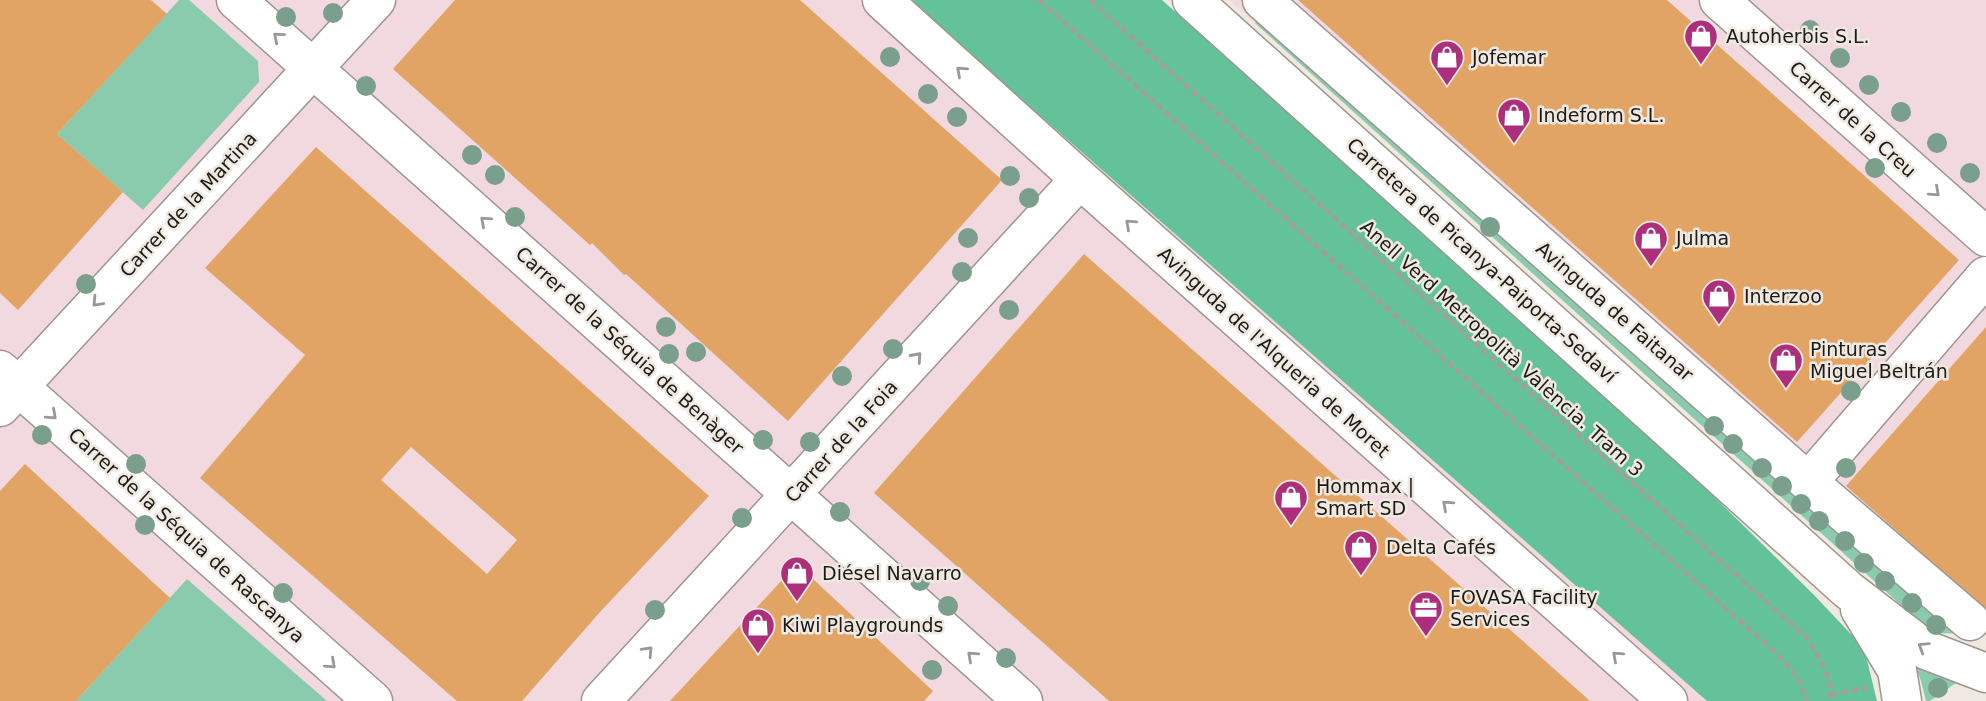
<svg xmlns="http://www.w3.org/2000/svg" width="1986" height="701" font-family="'DejaVu Sans',sans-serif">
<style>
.industrial{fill:#f2d8df}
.green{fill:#8acbad}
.forest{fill:#63c299}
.building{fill:#e2a464;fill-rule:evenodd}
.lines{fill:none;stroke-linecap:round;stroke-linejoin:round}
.minor-casing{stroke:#9d9690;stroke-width:41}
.major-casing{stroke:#9d9690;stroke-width:41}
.path{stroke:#a39e98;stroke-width:4.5;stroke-dasharray:7 3.5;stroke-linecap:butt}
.minor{stroke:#fff;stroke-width:38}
.major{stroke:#fff;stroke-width:38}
.tree{fill:#7b9f8d}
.oneway{stroke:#999897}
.labels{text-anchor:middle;stroke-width:5;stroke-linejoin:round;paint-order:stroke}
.poi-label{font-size:19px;fill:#1d1b18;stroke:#f0e9e2;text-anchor:start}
.street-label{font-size:19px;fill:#1d1b18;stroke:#f0e9e2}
</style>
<rect width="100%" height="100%" fill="#f0e9e2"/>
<path class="industrial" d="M0,0H911L1027,104L1707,701H0Z
M1229,0H1986V634L1932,633Z"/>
<path class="green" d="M179,0H189L258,61L259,82L143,210L57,134Z
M1264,15L1986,627V632L1983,634L1932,633L1255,23Z
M187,579L327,701H76Z
M1909,648L1945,678L1956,683L1930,701H1926L1921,681Z"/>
<path class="forest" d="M911,0H1162L1691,474L1814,595L1864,648L1877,701H1707L1027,104Z"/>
<path class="building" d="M0,0H151L167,14L57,134L123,192L18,310L0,293Z
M455,0H800L1002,180L788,421L626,274L624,275L592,243L590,245L393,69Z
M1298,0H1667L1959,260L1797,442Z
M316,147L709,496L600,612L522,701H457L200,478L305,355L205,268ZM411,447L517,540L487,574L381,480Z
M1084,254L1533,650L1590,701H1109L874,493Z
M1986,327V610L1846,486Z
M25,464L170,598L76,701H0V491Z
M797,564L933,691L924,701H670Z"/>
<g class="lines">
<g class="minor-casing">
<path id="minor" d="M236,0L1023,701
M882,0L1080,179L1668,701
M1262,0L1808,482L1970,621
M1719,0L1986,237
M0,370L373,701
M0,407L376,0
M1808,482L1986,276
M601,701L1080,179"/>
</g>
<g class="major-casing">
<path id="major" d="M1192,0L1848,590L1926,650L1986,673
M1860,609L1897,670L1902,701"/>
</g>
<path class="path" d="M1039,0L1773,650L1797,676L1807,701
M1090,0L1806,637C1818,656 1834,678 1830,701
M1831,694L1867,688"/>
<use href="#minor" class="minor"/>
<use href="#major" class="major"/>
</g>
<g class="tree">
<circle cx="333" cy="13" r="10"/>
<circle cx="286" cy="17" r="10"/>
<circle cx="1810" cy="30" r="10"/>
<circle cx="890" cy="57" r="10"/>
<circle cx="1840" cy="58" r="10"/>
<circle cx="1869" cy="85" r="10"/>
<circle cx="366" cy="86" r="10"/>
<circle cx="928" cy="94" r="10"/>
<circle cx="1901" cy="112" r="10"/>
<circle cx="957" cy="117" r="10"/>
<circle cx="1937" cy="143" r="10"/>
<circle cx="472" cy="155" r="10"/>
<circle cx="1875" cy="168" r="10"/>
<circle cx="1970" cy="173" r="10"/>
<circle cx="495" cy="175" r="10"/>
<circle cx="1010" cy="176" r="10"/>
<circle cx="1029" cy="198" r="10"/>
<circle cx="515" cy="217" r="10"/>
<circle cx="1490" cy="227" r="10"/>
<circle cx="968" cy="238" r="10"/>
<circle cx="962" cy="272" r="10"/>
<circle cx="86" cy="284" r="10"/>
<circle cx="1009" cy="310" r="10"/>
<circle cx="666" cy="327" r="10"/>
<circle cx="893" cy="349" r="10"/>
<circle cx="696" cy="352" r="10"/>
<circle cx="669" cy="354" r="10"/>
<circle cx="842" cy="376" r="10"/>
<circle cx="1851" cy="391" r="10"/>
<circle cx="1714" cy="426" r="10"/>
<circle cx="42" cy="435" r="10"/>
<circle cx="763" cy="440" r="10"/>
<circle cx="810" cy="442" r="10"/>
<circle cx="1733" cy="444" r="10"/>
<circle cx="136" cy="464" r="10"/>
<circle cx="1762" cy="468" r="10"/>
<circle cx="1846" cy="468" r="10"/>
<circle cx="1782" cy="486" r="10"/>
<circle cx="1801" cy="504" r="10"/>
<circle cx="840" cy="512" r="10"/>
<circle cx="742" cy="518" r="10"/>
<circle cx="1819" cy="521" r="10"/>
<circle cx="145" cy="525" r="10"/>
<circle cx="1845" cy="541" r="10"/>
<circle cx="1864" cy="563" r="10"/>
<circle cx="920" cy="581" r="10"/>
<circle cx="1885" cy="581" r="10"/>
<circle cx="283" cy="593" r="10"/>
<circle cx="1912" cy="603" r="10"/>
<circle cx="948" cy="606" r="10"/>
<circle cx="655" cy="610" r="10"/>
<circle cx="1936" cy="625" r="10"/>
<circle cx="1006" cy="658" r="10"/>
<circle cx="932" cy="670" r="10"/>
<circle cx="1938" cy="688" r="10"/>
</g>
<defs><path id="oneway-chevron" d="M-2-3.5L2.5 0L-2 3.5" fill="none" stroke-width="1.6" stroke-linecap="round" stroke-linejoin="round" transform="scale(1.75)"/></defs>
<g class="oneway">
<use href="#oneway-chevron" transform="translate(278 37) rotate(-139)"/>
<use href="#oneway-chevron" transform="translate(961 71) rotate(-138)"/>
<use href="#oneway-chevron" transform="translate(1935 192) rotate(42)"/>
<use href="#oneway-chevron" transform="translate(485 221) rotate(-138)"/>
<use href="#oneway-chevron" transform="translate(1130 224) rotate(-138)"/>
<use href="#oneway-chevron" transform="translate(97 302) rotate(133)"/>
<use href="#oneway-chevron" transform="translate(917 357) rotate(-48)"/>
<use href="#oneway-chevron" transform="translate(52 415) rotate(42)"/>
<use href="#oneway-chevron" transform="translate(1447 505) rotate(-138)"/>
<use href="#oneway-chevron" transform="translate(1923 647) rotate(-148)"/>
<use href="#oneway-chevron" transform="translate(648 651) rotate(-47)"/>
<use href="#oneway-chevron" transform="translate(972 656) rotate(-138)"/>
<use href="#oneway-chevron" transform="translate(1617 656) rotate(-138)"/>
<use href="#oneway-chevron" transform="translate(331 664) rotate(42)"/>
</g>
<defs>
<g id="shop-pin" transform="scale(1.75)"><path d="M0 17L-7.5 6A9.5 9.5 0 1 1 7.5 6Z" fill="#ad2e7b" stroke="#f0e9e2"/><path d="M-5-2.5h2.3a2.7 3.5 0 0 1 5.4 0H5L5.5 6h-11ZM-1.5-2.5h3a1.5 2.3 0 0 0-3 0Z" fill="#fff"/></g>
<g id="office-pin" transform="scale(1.75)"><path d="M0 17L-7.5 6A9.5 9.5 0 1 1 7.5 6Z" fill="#ad2e7b" stroke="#f0e9e2"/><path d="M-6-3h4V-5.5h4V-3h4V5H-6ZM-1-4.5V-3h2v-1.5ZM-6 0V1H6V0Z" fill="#fff"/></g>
</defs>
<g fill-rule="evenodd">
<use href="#shop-pin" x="1701" y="36"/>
<use href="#shop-pin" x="1447" y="57"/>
<use href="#shop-pin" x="1514" y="115"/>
<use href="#shop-pin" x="1651" y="238"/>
<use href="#shop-pin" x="1719" y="296"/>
<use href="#shop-pin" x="1786" y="360"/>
<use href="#shop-pin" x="1291" y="497"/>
<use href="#shop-pin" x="1361" y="547"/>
<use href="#shop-pin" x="797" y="573"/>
<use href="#office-pin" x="1426" y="608"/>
<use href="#shop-pin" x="758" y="625"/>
</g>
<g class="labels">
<g class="poi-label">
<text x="1726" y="43">Autoherbis S.L.</text>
<text x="1472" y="64">Jofemar</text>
<text x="1538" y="122">Indeform S.L.</text>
<text x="1676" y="245">Julma</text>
<text x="1744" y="303">Interzoo</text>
<text x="1810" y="356">Pinturas<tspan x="1810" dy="22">Miguel Beltrán</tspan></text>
<text x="1316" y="493">Hommax |<tspan x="1316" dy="22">Smart SD</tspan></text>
<text x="1386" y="554">Delta Cafés</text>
<text x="822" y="580">Diésel Navarro</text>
<text x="1450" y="604">FOVASA Facility<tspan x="1450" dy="22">Services</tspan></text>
<text x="782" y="632">Kiwi Playgrounds</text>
</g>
<g class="street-label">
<text transform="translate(1853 119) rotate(42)" y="7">Carrer de la Creu</text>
<text transform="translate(188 204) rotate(-47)" y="7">Carrer de la Martina</text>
<text transform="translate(1482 260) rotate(42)" y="7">Carretera de Picanya-Paiporta-Sedaví</text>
<text transform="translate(1615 311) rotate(41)" y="7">Avinguda de Faitanar</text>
<text transform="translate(1502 348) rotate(42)" y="7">Anell Verd Metropolità València. Tram 3</text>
<text transform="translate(630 350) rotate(42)" y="7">Carrer de la Séquia de Benàger</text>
<text transform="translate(1274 352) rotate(42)" y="7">Avinguda de l'Alqueria de Moret</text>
<text transform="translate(841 441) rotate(-48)" y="7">Carrer de la Foia</text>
<text transform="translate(187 535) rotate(42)" y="7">Carrer de la Séquia de Rascanya</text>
</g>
</g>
</svg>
